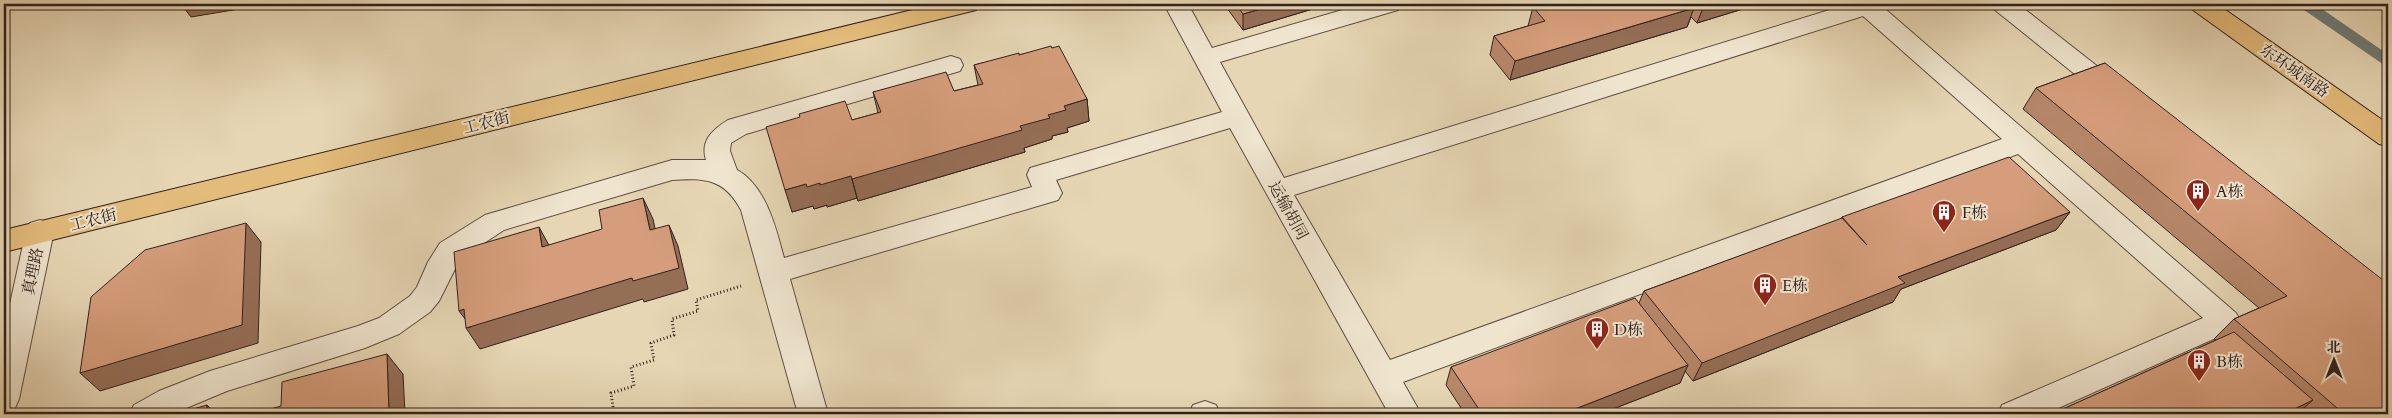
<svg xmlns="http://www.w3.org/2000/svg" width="2392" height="418" font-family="Cardo,'Noto Serif SC',serif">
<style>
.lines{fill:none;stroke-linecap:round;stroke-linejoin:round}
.stream{stroke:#6e7b78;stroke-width:11}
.minor-casing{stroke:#5e4e42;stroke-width:2}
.major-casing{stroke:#30211c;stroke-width:2}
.path{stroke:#30211c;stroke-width:3;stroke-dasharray:1 2.5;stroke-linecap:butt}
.minor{fill:#efe4ce;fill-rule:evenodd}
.major{fill:#e3bb7a;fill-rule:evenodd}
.wall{fill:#b7876a;stroke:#30211c}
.shaded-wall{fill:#956e56;stroke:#30211c}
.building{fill:#d59d7b;stroke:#30211c}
.labels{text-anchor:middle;stroke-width:4;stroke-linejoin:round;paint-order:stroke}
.street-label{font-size:16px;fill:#30211c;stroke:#efe4ce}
.poi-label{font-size:16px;fill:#30211c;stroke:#efe4ce;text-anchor:start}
</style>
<rect width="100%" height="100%" fill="#e6d6b4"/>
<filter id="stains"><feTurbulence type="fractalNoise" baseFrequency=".004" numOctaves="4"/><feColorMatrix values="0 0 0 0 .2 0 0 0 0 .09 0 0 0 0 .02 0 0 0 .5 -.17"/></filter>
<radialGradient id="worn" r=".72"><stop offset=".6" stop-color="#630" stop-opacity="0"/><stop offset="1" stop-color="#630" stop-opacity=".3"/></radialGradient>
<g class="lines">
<path class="stream" d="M2305,4L2388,61"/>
<g class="minor-casing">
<path id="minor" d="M1164,4H1188L1212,48L1363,4H1402L1398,10L1220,62L1284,178L1849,4H1887L1884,8L2236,313L2241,321L2236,329L2045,414H1998L2002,405L2203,318L2018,154L1403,382L1421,414H1389L1230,128L1056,180L1062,193L1058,200L790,279L828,414H798L741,210C724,178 704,178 672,180L504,230L460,259L439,301L430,312L399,334L365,348L227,391L172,414H129L134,405L159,391L210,371L358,326L379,318L410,296L417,287L428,262L440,243L485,215L672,160H706C700,141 712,130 728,120L951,56L960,59L963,65L960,71L746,134L731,143L730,151L737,170C766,186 776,228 784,258L1032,187L1027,175L1030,168L1222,112ZM1863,16L2002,139L1390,360L1294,195Z
M1991,4H2018L2125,88L2129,94L2125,100L2116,103L2107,100L1995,10Z
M40,220L50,223L54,231L19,399L15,408L4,412V331L26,231L30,223Z
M1205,401L1216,405L1220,414H1189L1193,405Z"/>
</g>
<g class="major-casing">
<path id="major" d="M937,4H980L976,10L968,12L4,252V230Z
M2189,4H2217L2388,124V146L2379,144L2193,10Z"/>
</g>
<path class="path" d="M614,414L611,393L634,386L631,367L654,360L651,343L674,335L672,319L698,311L696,300L741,286"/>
<use href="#minor" class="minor"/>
<use href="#major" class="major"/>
</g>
<path class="wall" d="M1224,4H1329L1243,30Z
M1546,4H1759L1697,23L1691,17L1687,27L1510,80L1490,55L1494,36L1528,26L1533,7Z
M1052,48L1087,99L1089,121L1067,128L1068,132L1052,136V139L1024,148L1025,152L858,201L857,198L827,207V205L814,209L813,206L792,212L852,120L878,113L873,92L954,91L978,85L974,65L1019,55Z
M2105,63L2388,414H2300L2299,413L2297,414H2052L2216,340L2214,339L2234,319L2259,308L2023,109L2036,88Z
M2070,212L2056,230L1901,289L1893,302L1693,381L1685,371L1680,383L1600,414H1465L1446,385L1451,367L1639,303L1644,291L1841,219L1842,217Z"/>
<path class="shaded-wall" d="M181,4H269L191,17Z
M1278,4H1329L1243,30V14Z
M1716,4H1759L1697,23L1703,8Z
M1694,8L1687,27L1510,80L1515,61Z
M1087,99L1089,121L1067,128L1068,132L1052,136V139L1024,148L1025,152L858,201L852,179L1048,115L1064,106Z
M851,176L857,198L827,207V205L814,209L813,206L792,212L785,190L806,184L820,183Z
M643,198L653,219L660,252L650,230Z
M2070,212L2056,230L1901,289L1893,302L1693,381L1702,363L1898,277Z
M246,223L261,242L258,343L100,391L80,373Z
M669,225L678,246L688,289L644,302L643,299L480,349L466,328L471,327L459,311L464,309L632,278Z
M539,227L551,249L542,247Z
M387,354L403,374L405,414H389Z
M1688,365L1680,383L1600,414H1562Z
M2313,400L2297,414H2284Z
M207,405L216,414H206Z"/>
<path class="building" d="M1236,4H1278L1243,14Z
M1546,4H1690L1694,8L1515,61L1494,36L1545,21L1533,7Z
M1698,4H1716L1703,8Z
M1051,46L1052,48L1059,46L1087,99L1064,106L1066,110L1048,115L1050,118L1020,126L1022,130L852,179L851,176L820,185V183L807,187L806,184L785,190L766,127L800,117L799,114L845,101L852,120L881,112L873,92L946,72L954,91L983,84L974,65L1019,53V55Z
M2105,63L2388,284V414H2344L2234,319L2287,296L2036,88Z
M2009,157L2070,212L1898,277L1905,283L1702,363L1644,291L1842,218L1867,245L1842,217Z
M643,198L650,230L669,225L679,268L633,281L632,278L466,328L464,309L459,311L454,252L539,227L542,247L602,229L599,210Z
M246,223L242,325L80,373L91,297L145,250Z
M1635,298L1688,365L1562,414H1482L1451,367Z
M2234,332L2313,400L2284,414H2052Z
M387,354L389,414H254L281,406L282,382Z
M207,405L206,414H176Z"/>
<defs>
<g id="building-pin" transform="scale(1.25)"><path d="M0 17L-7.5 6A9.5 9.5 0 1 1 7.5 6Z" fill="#8f2418" stroke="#efe4ce"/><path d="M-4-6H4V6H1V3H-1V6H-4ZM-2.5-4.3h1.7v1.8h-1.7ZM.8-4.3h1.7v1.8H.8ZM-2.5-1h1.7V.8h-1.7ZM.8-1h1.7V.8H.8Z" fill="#fff"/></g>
</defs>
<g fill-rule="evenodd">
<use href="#building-pin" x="2198" y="191"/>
<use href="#building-pin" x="1944" y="212"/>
<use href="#building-pin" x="1765" y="285"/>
<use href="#building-pin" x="1597" y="329"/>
<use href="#building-pin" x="2199" y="361"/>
</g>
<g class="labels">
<g class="street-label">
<text transform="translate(2295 70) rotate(35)" y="6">东环城南路</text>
<text transform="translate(486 122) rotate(-14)" y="6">工农街</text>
<text transform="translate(1289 210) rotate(61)" y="6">运输胡同</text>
<text transform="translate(93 219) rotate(-14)" y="6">工农街</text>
<text transform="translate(32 271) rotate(-78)" y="6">真理路</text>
</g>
<g class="poi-label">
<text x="2216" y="197">A栋</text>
<text x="1962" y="218">F栋</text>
<text x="1782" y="291">E栋</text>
<text x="1614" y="335">D栋</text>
<text x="2216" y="367">B栋</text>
</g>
</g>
<rect width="2392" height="418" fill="none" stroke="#e6d6b4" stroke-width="20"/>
<rect x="5" y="5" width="2382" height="408" fill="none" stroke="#30211c" stroke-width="2.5"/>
<rect x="10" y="10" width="2372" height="398" fill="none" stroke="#30211c"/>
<g transform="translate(2334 360)" stroke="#efe4ce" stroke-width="4" paint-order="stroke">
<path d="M0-4L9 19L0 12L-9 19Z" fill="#30211c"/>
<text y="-8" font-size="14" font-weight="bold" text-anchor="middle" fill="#30211c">北</text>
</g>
<rect width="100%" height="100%" filter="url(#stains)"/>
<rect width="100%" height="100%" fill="url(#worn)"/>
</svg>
